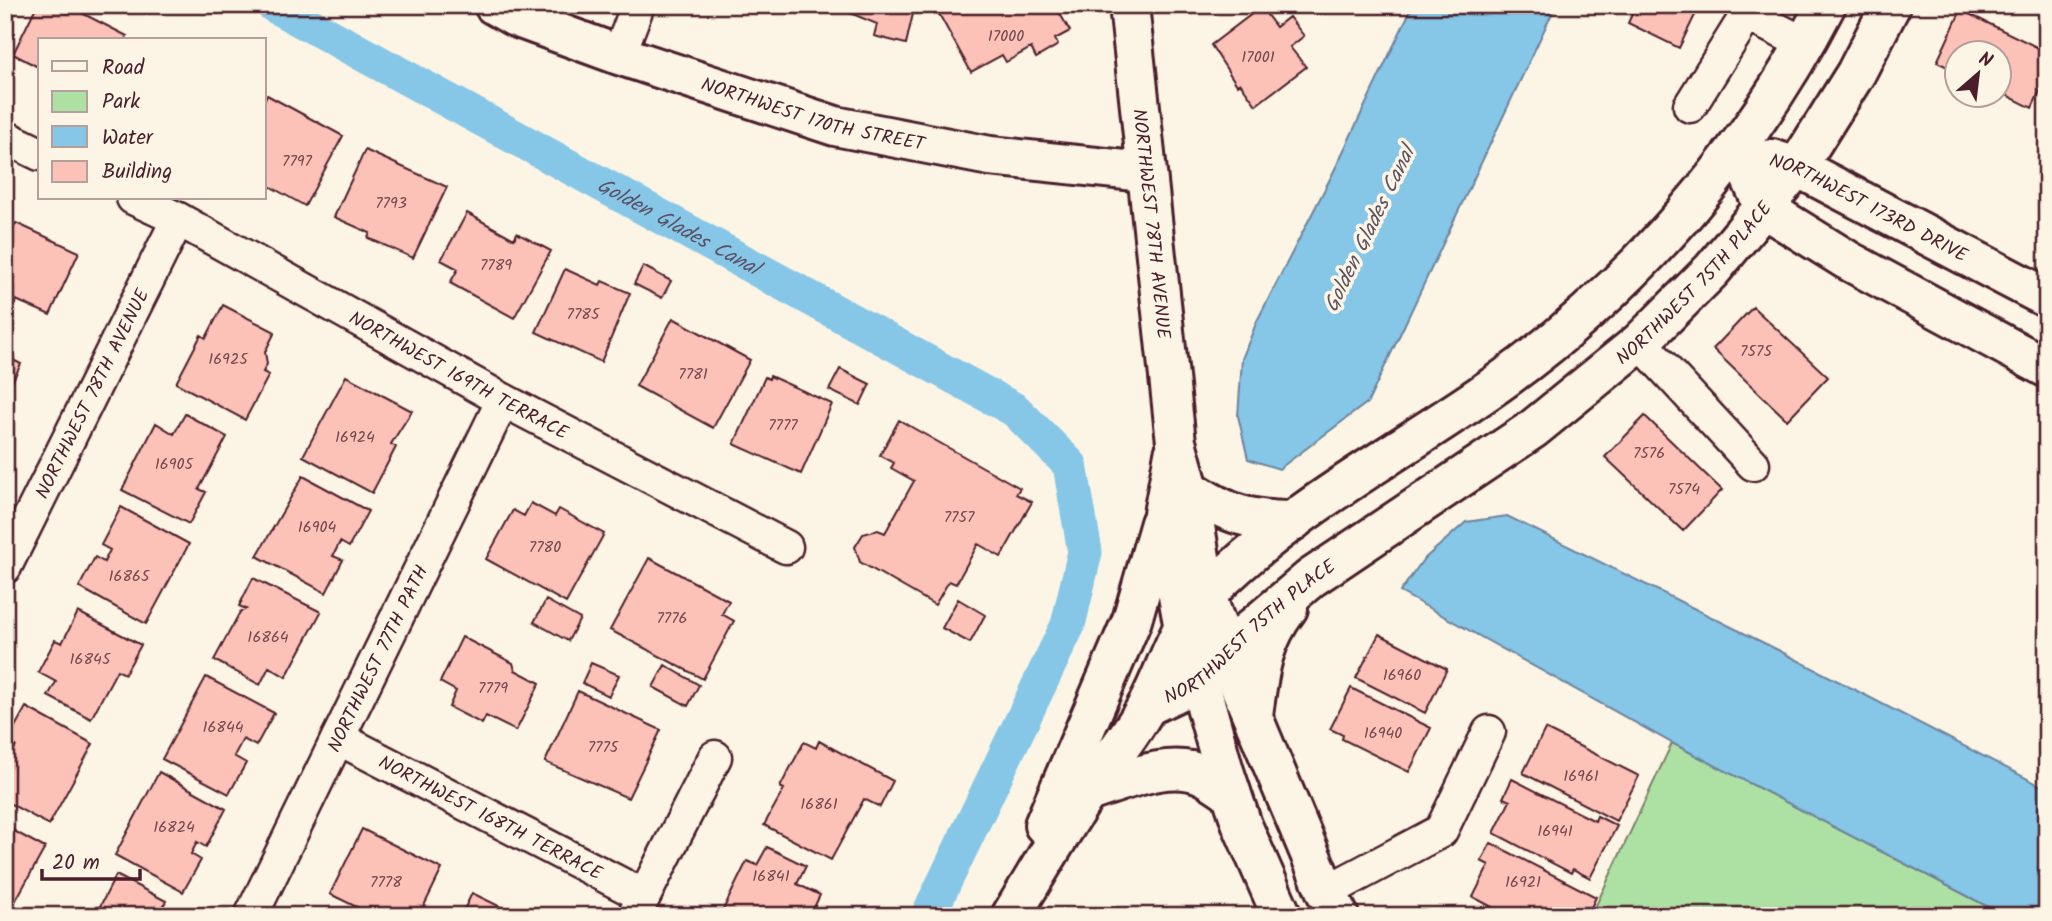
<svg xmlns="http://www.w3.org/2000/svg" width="2052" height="921" font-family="Kalam,sans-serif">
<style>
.green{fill:#ade1a3;stroke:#7c8067;stroke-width:2}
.water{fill:#86c6e7;stroke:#6e839c;stroke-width:2}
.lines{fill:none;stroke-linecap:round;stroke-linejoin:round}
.canal{stroke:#86c6e7;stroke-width:35}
.building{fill:#fcc1b7;stroke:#4a1f2b;stroke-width:2}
.street-casing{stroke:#4a1f2b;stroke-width:37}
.secondary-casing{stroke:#4a1f2b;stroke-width:44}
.street{stroke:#fcf5e5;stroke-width:32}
.secondary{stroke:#fcf5e5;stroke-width:38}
.labels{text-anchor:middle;stroke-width:7;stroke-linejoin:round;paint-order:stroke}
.number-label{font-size:16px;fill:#76484e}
.street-label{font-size:19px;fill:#4a1f2b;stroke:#fcf5e5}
.water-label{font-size:21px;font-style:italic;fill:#5c5163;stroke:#fcf5e5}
</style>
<rect width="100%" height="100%" fill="#fcf5e5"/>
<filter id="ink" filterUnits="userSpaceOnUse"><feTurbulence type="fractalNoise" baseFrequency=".0143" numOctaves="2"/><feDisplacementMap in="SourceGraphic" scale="14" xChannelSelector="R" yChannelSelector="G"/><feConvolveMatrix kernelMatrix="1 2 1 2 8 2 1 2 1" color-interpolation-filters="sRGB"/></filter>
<g filter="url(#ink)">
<path class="green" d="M1672,743L2002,914L2001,916H1591Z"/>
<path class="water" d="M1413,5H1556L1368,402L1279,469L1248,459L1238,416L1242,359L1257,321L1333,173Z
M1507,516L1774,648L2047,789V916H2006L1672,743L1400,592L1423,560L1466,522Z"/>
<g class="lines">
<path class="canal" id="s1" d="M273,5L1015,410L1070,465L1085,552L1068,625L928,916"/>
</g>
<path class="building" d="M37,5H52L68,13L70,7L127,36L125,40H40V68L13,54Z
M831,5H915L906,44L874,36L877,24Z
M934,5H1071L1059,12L1070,31L1055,39L1058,45L1036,58L1031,48L1006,62L1002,55L971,72Z
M1636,5H1700L1679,48L1628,23Z
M1261,7L1276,27L1289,17L1304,36L1290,47L1306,67L1256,105L1240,83L1237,85L1211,45Z
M1961,10L2047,52V76L2032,108L2000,92V52H1958V72L1937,62Z
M267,95L343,136L305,206L264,183V100Z
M365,150L447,187L413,258L368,238L370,233L334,217Z
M467,213L514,239L517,233L551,251L514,318L450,283L458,269L441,260Z
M16,223L79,252L50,315L16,300L15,304L5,299V242Z
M643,266L671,281L662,298L634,284Z
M565,269L600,285L602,281L630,293L601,362L536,332Z
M223,305L275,332L265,352L267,364L263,372L269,375L245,420L176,383L201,335L206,338Z
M1753,307L1828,377L1787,420L1713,349Z
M673,318L750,360L713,428L636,386Z
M5,356L21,364L5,396Z
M840,369L870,384L860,405L829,390Z
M346,376L412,411L391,444L396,447L372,493L303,456Z
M770,376L832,404L801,474L734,444L765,377L769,379Z
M185,414L227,437L199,489L206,492L189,524L122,490L156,423L174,434Z
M1645,416L1722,490L1683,531L1605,457Z
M899,420L1020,488L1016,494L1032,502L1001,557L978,544L956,584L949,581L935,605L860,562L855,547L863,534L878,530L885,533L914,481L891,468L894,463L880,455Z
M303,476L368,511L349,547L340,542L333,556L343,560L326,593L257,556Z
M531,503L555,516L559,509L604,534L566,603L486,559L513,510L524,516Z
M121,507L189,544L146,624L79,587L95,557L104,562L110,550L101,545Z
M649,558L729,601L722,614L734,621L703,679L610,630Z
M253,578L321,612L286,677L269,667L260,685L214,660L240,612L246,609L239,606Z
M958,599L985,615L970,643L942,628Z
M546,600L580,619L568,641L534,622Z
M78,612L141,645L125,674L117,670L91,719L48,696L56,682L38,672L55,640L62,643Z
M1379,634L1447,669L1425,713L1356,678Z
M462,637L513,663L515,670L540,683L516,731L486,716L482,724L449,707L456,691L440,682Z
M591,663L619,675L609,696L582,683Z
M665,665L699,685L688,706L653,687Z
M206,677L274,713L256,746L243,739L234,756L246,763L229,794L162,759Z
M1351,688L1431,728L1409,772L1342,739L1343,735L1330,729Z
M578,691L661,730L628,798L545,762Z
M26,707L93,744L49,825L5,801V755L10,757L16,746L7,741Z
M1545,729L1639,776L1616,821L1523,773Z
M819,741L893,781L880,807L864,799L831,860L764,825L784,789L780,787L804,742L816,748Z
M159,772L226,809L206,847L197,842L191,854L201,860L183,892L115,855Z
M1512,779L1595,821L1597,816L1617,826L1590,878L1573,869L1571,873L1494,833L1510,801L1503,798Z
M5,826L45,848L7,916H5Z
M362,829L442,869L419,916H375L330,894Z
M1491,843L1596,897L1587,916H1509L1473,897L1489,865L1481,861Z
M767,847L806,866L797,884L820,895L810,916H720L747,861L757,865Z
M116,875L166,901L158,916H95Z
M472,893L511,912L513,908L529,916H461Z"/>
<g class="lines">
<g class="street-casing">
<g id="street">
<path d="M1748,15L1806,44"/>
<path d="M619,55L638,5"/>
<path d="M1690,106L1753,5"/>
<path d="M5,137L40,154"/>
<path id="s2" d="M133,198L178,219L503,400L786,547"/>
<path d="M1640,342L1753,464"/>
<path id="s3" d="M5,567L178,219"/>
<path id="s4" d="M338,738L644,896"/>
<path d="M1326,892L1441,831L1489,732"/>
<path id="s5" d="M251,916L503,400"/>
<path d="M634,916L715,757"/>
</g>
</g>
<g class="secondary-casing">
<g id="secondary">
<path id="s6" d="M494,5L515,17L619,55L835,126L990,156L1145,172"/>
<path id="s7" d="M1129,5L1176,442L1189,489L1206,595L1226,653L1326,892L1339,916"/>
<path d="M1737,148L1765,209L1847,260L2047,368"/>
<path id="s8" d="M1772,159L1797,167L2047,298"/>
<path d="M1174,454L1163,514L1183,623L1224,771L1242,825L1282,916"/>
<path d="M1189,489C1227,514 1248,521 1293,521"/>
<path id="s9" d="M1147,706L1198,682L1251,629L1311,578L1533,429L1640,342L1712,270L1797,167L1856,73L1891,5"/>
<path d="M1253,715C1259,672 1261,644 1288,608"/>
<path d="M1088,792C1122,782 1168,759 1203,775C1213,780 1222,787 1231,793"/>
<path d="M1044,825L1132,620L1160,523"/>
<path d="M1011,916C1037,873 1062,830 1090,788C1109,761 1131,735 1147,706C1168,667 1177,625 1209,592C1293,507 1401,452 1497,384C1634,287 1749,154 1826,5"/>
</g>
</g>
<use href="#street" class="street"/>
<use href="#secondary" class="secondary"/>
</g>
</g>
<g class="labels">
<g class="number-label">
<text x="1006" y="41">17000</text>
<text x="1258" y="62">17001</text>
<text x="297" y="166">7797</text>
<text x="391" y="208">7793</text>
<text x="496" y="270">7789</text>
<text x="583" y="319">7785</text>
<text x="1756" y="356">7575</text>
<text x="228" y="364">16925</text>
<text x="693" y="379">7781</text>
<text x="783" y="430">7777</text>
<text x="355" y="442">16924</text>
<text x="1649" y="458">7576</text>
<text x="174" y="469">16905</text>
<text x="1684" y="494">7574</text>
<text x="959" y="522">7757</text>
<text x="317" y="532">16904</text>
<text x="545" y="552">7780</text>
<text x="129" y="581">16865</text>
<text x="672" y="623">7776</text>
<text x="268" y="642">16864</text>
<text x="90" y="664">16845</text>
<text x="1402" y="680">16960</text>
<text x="493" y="693">7779</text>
<text x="223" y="732">16844</text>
<text x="1383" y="738">16940</text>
<text x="603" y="752">7775</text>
<text x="1581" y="781">16961</text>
<text x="819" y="809">16861</text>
<text x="174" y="832">16824</text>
<text x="1555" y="836">16941</text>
<text x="771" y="881">16841</text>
<text x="386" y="887">7778</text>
<text x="1523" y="887">16921</text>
</g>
<g class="street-label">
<text dy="7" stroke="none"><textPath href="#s6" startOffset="338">NORTHWEST 170TH STREET</textPath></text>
<text dy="7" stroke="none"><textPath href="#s8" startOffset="108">NORTHWEST 173RD DRIVE</textPath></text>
<text dy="7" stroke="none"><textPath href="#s7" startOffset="220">NORTHWEST 78TH AVENUE</textPath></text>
<text dy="7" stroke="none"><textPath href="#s9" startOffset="695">NORTHWEST 75TH PLACE</textPath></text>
<text dy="7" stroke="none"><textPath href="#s2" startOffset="371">NORTHWEST 169TH TERRACE</textPath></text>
<text dy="7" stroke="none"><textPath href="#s3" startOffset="194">NORTHWEST 78TH AVENUE</textPath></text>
<text dy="7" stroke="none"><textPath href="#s9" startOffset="128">NORTHWEST 75TH PLACE</textPath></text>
<text dy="7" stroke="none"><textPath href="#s5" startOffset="287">NORTHWEST 77TH PATH</textPath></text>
<text dy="7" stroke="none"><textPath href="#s4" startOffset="172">NORTHWEST 168TH TERRACE</textPath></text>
</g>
<g class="water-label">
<text dy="7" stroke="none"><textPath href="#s1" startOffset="462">Golden Glades Canal</textPath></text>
<text transform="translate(1369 229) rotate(-64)" y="7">Golden Glades Canal</text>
</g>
</g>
<rect width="2052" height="921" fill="none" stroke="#fcf5e5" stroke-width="28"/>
<rect x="14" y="14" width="2024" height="893" fill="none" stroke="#4a1f2b" stroke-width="2.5" filter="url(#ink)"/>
<rect x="38" y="38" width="228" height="161" fill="#fcf5e5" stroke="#b59f9b" stroke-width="2"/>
<rect x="52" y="61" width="35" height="10" fill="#fcf5e5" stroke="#b59f9b" stroke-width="2"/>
<text x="102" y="74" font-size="21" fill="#4a1f2b">Road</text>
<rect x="52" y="91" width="35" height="21" fill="#ade1a3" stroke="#b59f9b" stroke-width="2"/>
<text x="102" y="108" font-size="21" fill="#4a1f2b">Park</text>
<rect x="52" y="126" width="35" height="21" fill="#86c6e7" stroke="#b59f9b" stroke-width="2"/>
<text x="102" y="144" font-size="21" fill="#4a1f2b">Water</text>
<rect x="52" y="161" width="35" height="21" fill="#fcc1b7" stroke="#b59f9b" stroke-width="2"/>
<text x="102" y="178" font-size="21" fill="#4a1f2b">Building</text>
<g transform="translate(1978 74) rotate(28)"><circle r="33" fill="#fcf5e5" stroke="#b59f9b" stroke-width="2"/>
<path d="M0-5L12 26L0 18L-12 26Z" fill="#4a1f2b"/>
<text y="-10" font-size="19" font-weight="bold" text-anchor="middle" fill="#4a1f2b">N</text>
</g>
<path d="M42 869v10h98v-10" fill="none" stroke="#4a1f2b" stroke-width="3.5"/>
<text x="52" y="869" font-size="21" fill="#4a1f2b" stroke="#fcf5e5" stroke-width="5" paint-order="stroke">20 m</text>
</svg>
